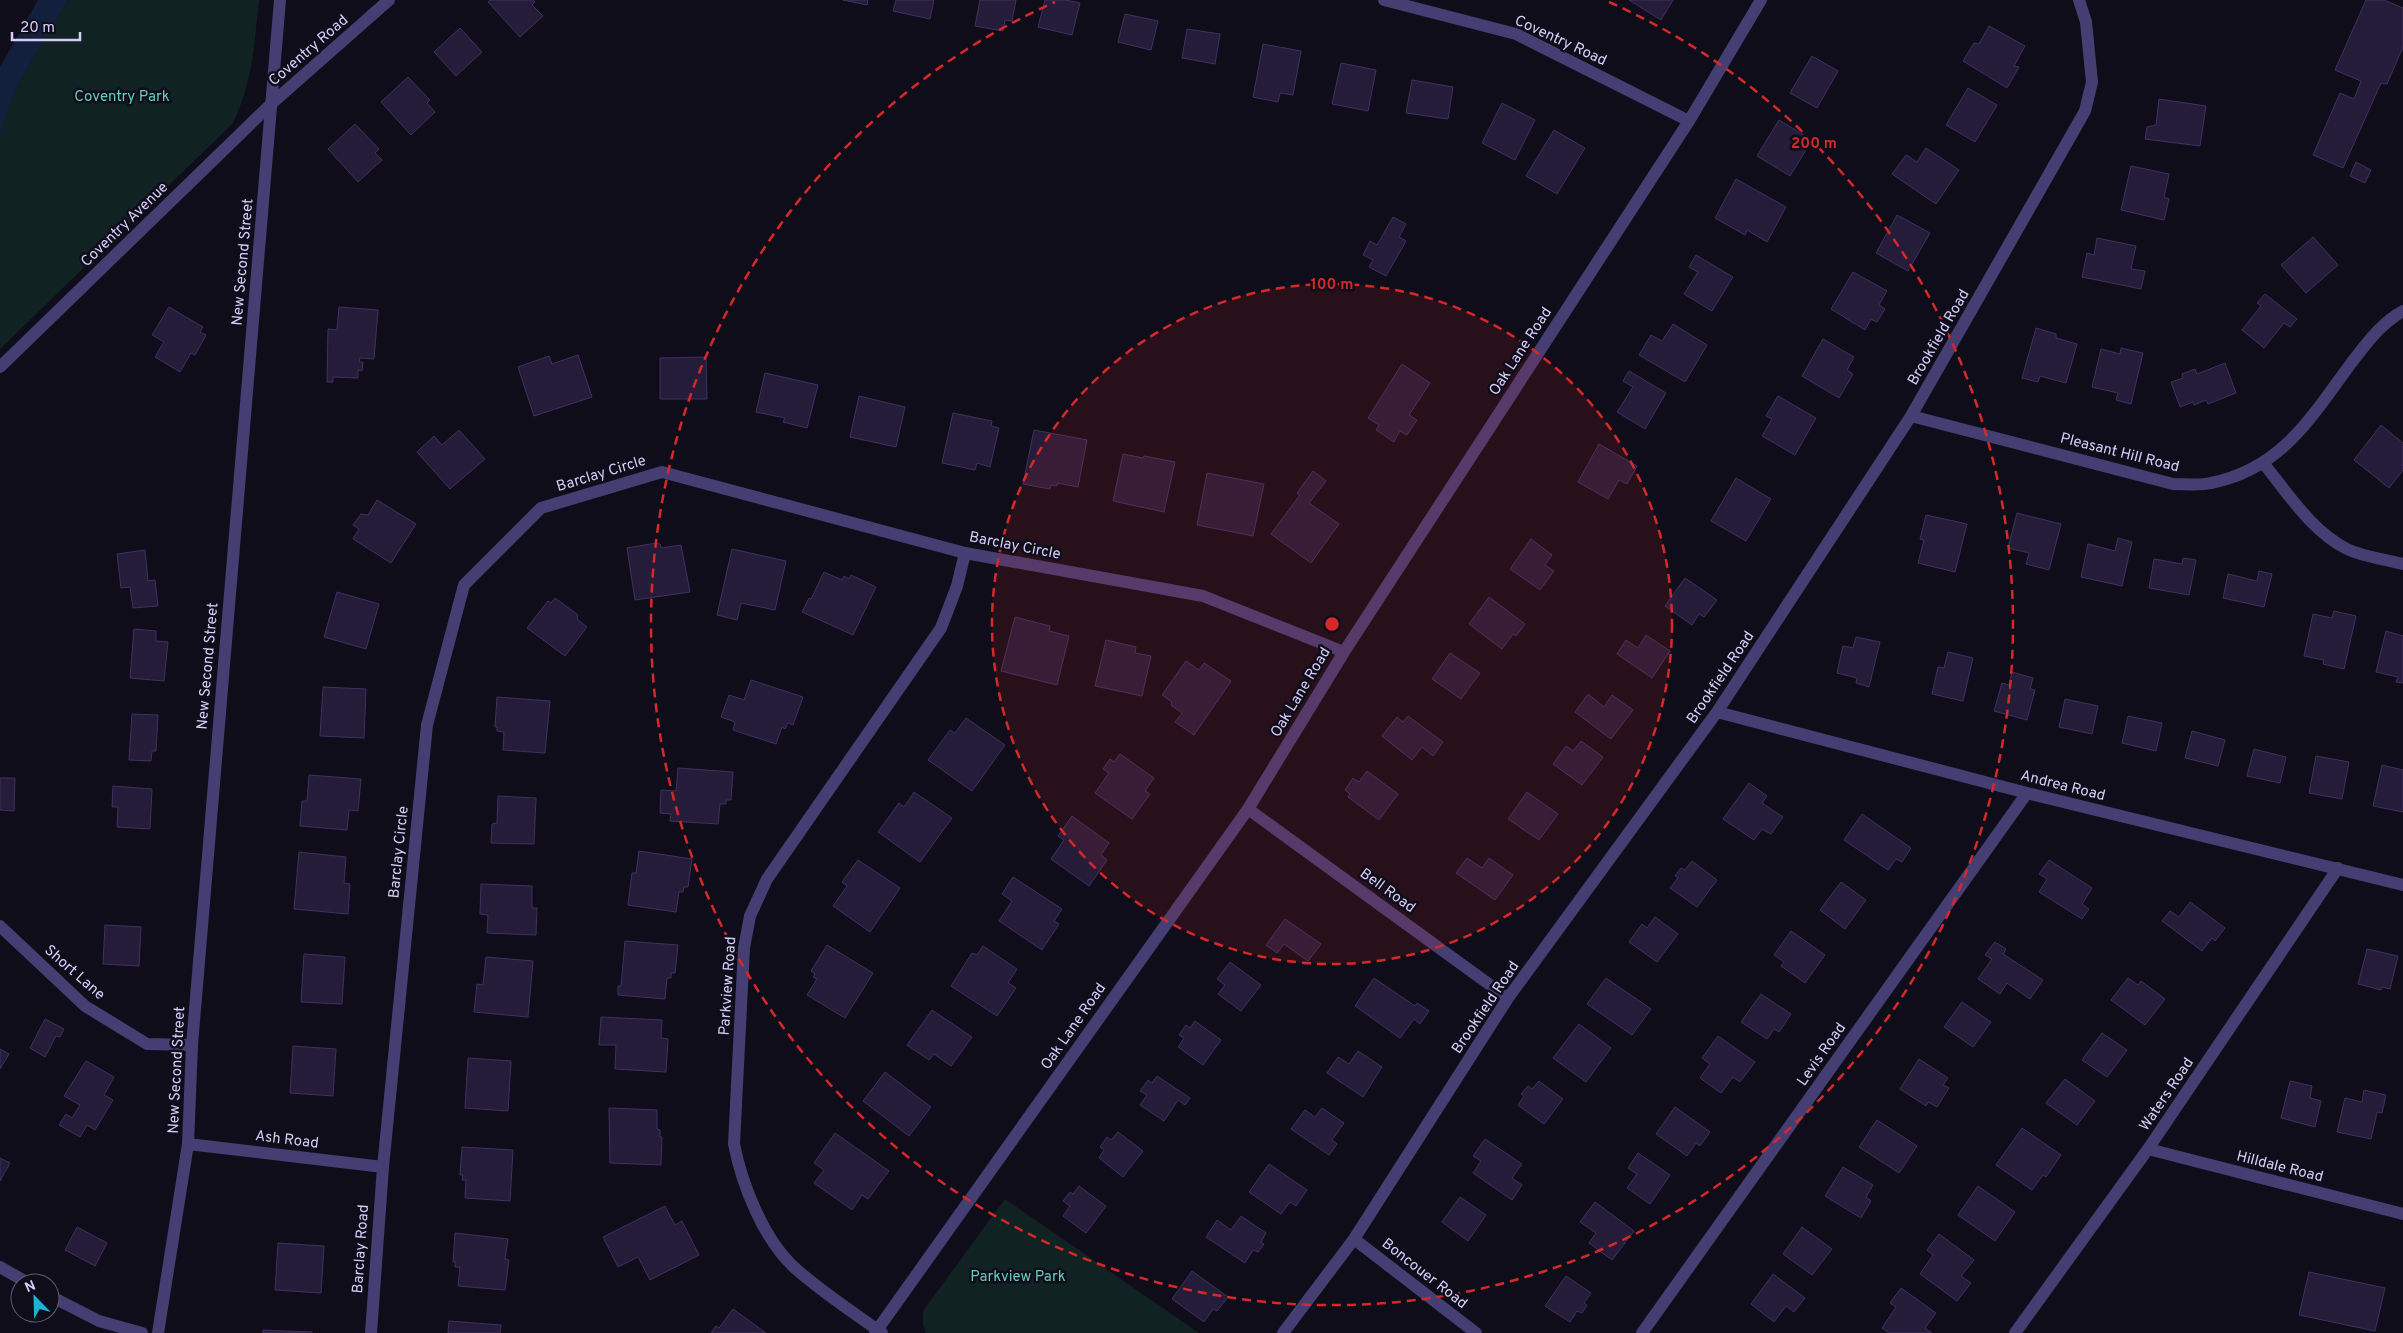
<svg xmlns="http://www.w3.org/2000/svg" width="2403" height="1333" font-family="Overpass,sans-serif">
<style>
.green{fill:#112223}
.water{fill:#13203d}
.building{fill:#241c38;stroke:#3f3161}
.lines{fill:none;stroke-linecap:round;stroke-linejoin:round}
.minor{stroke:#453e73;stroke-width:12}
.tertiary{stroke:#453e73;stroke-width:12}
.ring{fill:none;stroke:#d62828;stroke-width:2.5;stroke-dasharray:9 6}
.labels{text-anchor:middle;stroke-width:5;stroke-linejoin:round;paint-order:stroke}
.street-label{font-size:15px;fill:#d5cdf8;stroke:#100d1a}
.park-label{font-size:15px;fill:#64cdbc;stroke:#100d1a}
.centre{fill:#d62828;stroke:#100d1a;stroke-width:2.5}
.ring-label{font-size:15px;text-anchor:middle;font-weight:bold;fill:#d62828;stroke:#100d1a;stroke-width:5;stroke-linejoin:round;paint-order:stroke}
</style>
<rect width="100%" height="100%" fill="#100d1a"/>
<path class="green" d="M68,0H259C254,45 253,81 233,123L0,349V135L15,90Z
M1005,1199L1199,1333H926L923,1325V1311Z"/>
<path class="water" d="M38,0H68L15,90L0,135V67Z"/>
<path class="building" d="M490,0H533L535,2L532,5L543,16L520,37L488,2Z
M843,0H868L867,5Z
M896,0H934L930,19L893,11Z
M980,0H1016L1012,21L1005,20L1003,31L975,26Z
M1045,0H1066L1080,3L1072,35L1038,27Z
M1629,0H1673L1661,20Z
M2366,0H2384L2403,8V47L2387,84L2381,83L2343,168L2313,155L2340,93L2354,99L2361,81L2335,70Z
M1125,14L1158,21L1151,50L1118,42Z
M1989,26L2025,46L2014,66L2019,67L2007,88L1963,61L1974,43L1979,44Z
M460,28L482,52L456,76L434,52Z
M1187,29L1220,34L1215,64L1182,58Z
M1263,44L1301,51L1293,95L1280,93L1278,102L1253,97Z
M1812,56L1838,71L1817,108L1790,93Z
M1341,63L1376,70L1368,111L1332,104Z
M408,77L430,100L427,103L435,112L411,135L381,102Z
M1412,80L1453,87L1448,119L1406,113Z
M1968,88L1997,105L1975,142L1946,125Z
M2159,99L2206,106L2200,146L2145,139L2147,127L2156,125Z
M1502,103L1535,120L1515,160L1482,143Z
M1779,120L1812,140L1790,176L1757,156Z
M355,124L379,149L375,153L382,160L358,182L328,149Z
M1554,130L1585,148L1557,194L1526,176Z
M1926,148L1959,170L1936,204L1892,174L1906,155L1917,162Z
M2356,162L2371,170L2365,183L2350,176Z
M2131,166L2169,174L2164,197L2169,199L2164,220L2121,210Z
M1736,179L1786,207L1767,242L1747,230L1745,235L1715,218Z
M1897,215L1930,233L1908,271L1876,253Z
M1393,217L1406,224L1399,237L1406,241L1386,276L1369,267L1373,260L1363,255L1370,241L1377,245Z
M2313,237L2338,265L2306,293L2281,265Z
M2097,238L2136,246L2131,269L2145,271L2141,289L2082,277L2087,253L2094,255Z
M1696,255L1733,277L1712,311L1684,294L1698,272L1689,267Z
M1853,272L1887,291L1879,305L1885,309L1877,322L1871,319L1865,330L1831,309Z
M2265,294L2297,319L2290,327L2284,323L2264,348L2242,330L2261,306L2257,303Z
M169,307L203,327L200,332L206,335L195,355L191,353L180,372L155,357L164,342L152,335Z
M339,307L378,310L374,359L360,358L359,362H363L362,371L358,370V378L333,377V382H327L328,329L337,330Z
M1673,324L1707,345L1685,382L1639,355L1651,335L1662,341Z
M2036,328L2056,334V338L2077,344L2066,383L2040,376L2038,382L2022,378Z
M1823,339L1854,357L1847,370L1853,374L1839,398L1802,376Z
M2121,348L2143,353L2131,404L2116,400L2118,393L2092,387L2101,349L2120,354Z
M578,355L592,397L534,416L518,367L549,356L552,364Z
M706,357L707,399H660V358Z
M2225,363L2236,393L2208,404L2206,400L2194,405L2193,402L2180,407L2171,382L2183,378L2182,374L2195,369L2197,374Z
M1402,364L1430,383L1409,415L1417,420L1407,435L1400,431L1394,442L1376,430L1379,425L1368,418Z
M1629,371L1666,393L1645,429L1617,412L1633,387L1623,381Z
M765,373L818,385L807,428L783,422L785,418L756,412Z
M859,396L905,407L896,447L850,437Z
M1778,396L1816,418L1795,455L1762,436L1772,419L1766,416Z
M953,413L992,421L991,426L999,428L990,467L977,463L975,470L942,463Z
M2381,425L2403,443V470L2389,488L2354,460Z
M459,430L485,459L450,489L417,452L434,436L442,445Z
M1034,430L1087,440L1078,487L1057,483V486L1051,485L1050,489L1023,484Z
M1599,444L1637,466L1627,484L1619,480L1608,499L1578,482Z
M1123,454L1143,458L1144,456L1175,462L1164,512L1113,501Z
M1313,471L1326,481L1309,503L1339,524L1311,563L1271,534L1300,495L1297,493Z
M1207,473L1264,484L1253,536L1197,525Z
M1736,478L1771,499L1746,541L1711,521Z
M377,500L416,524L391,563L353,539L359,529L353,525L361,514L368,515Z
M2017,513L2061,524L2049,570L2026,564L2029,553L2008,548Z
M1926,515L1967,524L1955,572L1918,563L1924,540L1920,539Z
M2118,538L2132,542L2122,586L2081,577L2088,544L2115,551Z
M1531,539L1552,555L1545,565L1554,571L1540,590L1510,569Z
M656,543L660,544L661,548L681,545L690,592L635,600L627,548Z
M732,549L786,561L775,610L741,603L737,620L717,615Z
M145,550L148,581L155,580L158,606L133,608L130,587L121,588L117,554Z
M2183,558L2196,560L2189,595L2149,588L2154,559L2182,564Z
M2259,571L2272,574L2264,607L2223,598L2228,574L2257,581Z
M824,572L842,580L844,576L849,579L851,575L876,587L853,635L802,612L809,598L811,599Z
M1685,578L1717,600L1704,617L1699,614L1692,625L1665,606Z
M337,592L379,604L366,649L324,637Z
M1489,597L1525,624L1516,636L1513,634L1502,649L1469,624Z
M555,598L578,615L577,619L587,627L565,656L527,628L548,601L551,603Z
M2334,611L2356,616L2344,669L2323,664L2324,660L2304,656L2313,614L2332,618Z
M1015,617L1050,626L1049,631L1069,636L1057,685L1001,671Z
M134,629L156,631V641L168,642L164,681L130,678Z
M2386,631L2403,636V683L2396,682L2398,677L2376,672Z
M1646,635L1670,651L1652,678L1617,654L1626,640L1638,648Z
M1856,637L1880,642L1869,687L1856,683L1857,678L1837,673L1843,646L1853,648Z
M1106,640L1136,647L1135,653L1151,656L1142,696L1095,686Z
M1948,652L1973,658L1963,701L1932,694L1938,667L1944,668Z
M1450,653L1480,673L1461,699L1432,679Z
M1186,661L1199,670L1204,663L1231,681L1194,735L1175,722L1182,713L1171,705L1172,702L1162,695Z
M2012,672L2033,678L2030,689L2035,690L2027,720L1994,711L2002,683L2009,685Z
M751,680L803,697L793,725L788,723L785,729L782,727L776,744L733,730L735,722L721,717L729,695L744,700Z
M323,687L366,689L364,738L320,736Z
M1588,694L1604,707L1612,695L1633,710L1611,739L1575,712Z
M497,697L550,701L545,753L503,750L504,732L497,731V727H495Z
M2065,699L2098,706L2092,734L2059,727Z
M132,714L158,715L156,751H152L151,761L129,760Z
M1408,716L1443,742L1433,756L1422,747L1412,760L1382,736L1397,717L1403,722Z
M2128,716L2162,723L2156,751L2122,743Z
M966,718L1005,745L972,791L928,760L950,730L955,733Z
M2192,731L2225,740L2218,766L2185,758Z
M1581,741L1603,757L1582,785L1553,764L1566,746L1573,751Z
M2254,749L2286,757L2280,783L2247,776Z
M1120,754L1154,778L1145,791L1150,794L1132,819L1095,793L1109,773L1103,769L1110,759L1114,762Z
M2316,756L2349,762L2342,799L2309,793Z
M2382,765L2403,770V812L2373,806Z
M678,768L733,772L731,800H726V804H720L718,824L670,821L671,814L660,813L661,790L676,791Z
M1367,771L1398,794L1379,820L1348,797L1350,794L1345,790L1353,778L1359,782Z
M309,775L361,779L358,811L349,810L347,830L300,826L302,801H307Z
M0,778H15L14,811L0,810Z
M1749,783L1767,796L1762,803L1783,817L1771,834L1762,829L1754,840L1723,819Z
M113,786L152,789L150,829L117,827L118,807H112Z
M914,792L952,818L920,862L878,832L899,803L904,807Z
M1527,792L1558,814L1539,840L1508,819Z
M498,796L536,798L534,844L491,843L492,824L497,823Z
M1862,814L1911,848L1902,862L1896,859L1888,870L1844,840Z
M1072,816L1109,843L1101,855L1107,860L1089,886L1051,859L1064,840L1058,836Z
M639,851L692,859L688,887H684L683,892H679L676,912L628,905L632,873H636Z
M299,852L346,857L344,883L350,884L348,914L294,909Z
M1467,858L1482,868L1489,858L1513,875L1495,900L1456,873Z
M858,860L900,888L870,932L833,906L847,886L842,882Z
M2049,860L2092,888L2082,904L2089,909L2082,919L2039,892L2047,879L2039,874Z
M1692,861L1717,880L1697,907L1670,888L1678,878L1675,876L1681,868L1685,870Z
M1013,877L1062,909L1054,921L1059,924L1042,950L999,921L1012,901L1002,894Z
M1841,882L1866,900L1845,929L1820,910Z
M481,884L532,886V908H537L536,935L487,933L488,915L480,914Z
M2190,902L2225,928L2215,941L2212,938L2202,951L2162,921L2170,911L2179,917Z
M1655,917L1678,934L1657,962L1629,942L1642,924L1647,928Z
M1285,919L1321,944L1308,961L1284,944L1277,953L1266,945Z
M105,925L141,927L139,966L103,964Z
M1791,931L1825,955L1805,983L1781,966L1784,962L1774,955Z
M625,941L678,945L675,973H671V978H667L665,999L618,995V986H621Z
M1995,942L2006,949L2003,954L2043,980L2030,999L2007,983L2000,994L1978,979L1992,959L1985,955Z
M827,945L873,973L845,1018L807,995L817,979L813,977L815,974L811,971Z
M983,946L1017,969L1008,983L1016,988L997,1016L951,986L972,953L977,955Z
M2367,949L2398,956L2390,989L2382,987L2381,990L2358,984Z
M304,954L345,957L342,1004L301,1002Z
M486,957L533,961L528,1017L474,1012L477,984L483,985Z
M1230,962L1261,985L1241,1011L1218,994L1225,985L1217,979Z
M1374,978L1415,1006L1417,1003L1429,1011L1420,1024L1414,1019L1400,1038L1355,1006Z
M1606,978L1651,1009L1632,1035L1587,1004Z
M2128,978L2138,985L2141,981L2165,999L2145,1025L2111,1000Z
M1761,994L1791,1014L1779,1032L1774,1029L1767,1039L1741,1022Z
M1962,1002L1991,1022L1973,1047L1944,1027Z
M932,1010L972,1037L951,1066L934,1054L929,1060L907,1045Z
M601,1017L662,1020L661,1038L668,1039L666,1072L615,1069L616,1045H599Z
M45,1019L64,1029L60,1037L56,1036L45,1057L30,1048Z
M1195,1021L1221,1040L1203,1065L1178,1047L1184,1038L1179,1035L1186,1025L1190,1028Z
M1579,1024L1611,1048L1586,1082L1553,1058Z
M2102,1033L2127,1050L2107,1077L2082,1060Z
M1718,1036L1755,1062L1740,1082L1733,1077L1721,1093L1700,1078L1710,1064L1702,1058Z
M293,1046L336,1049L333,1096L290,1093Z
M0,1049L9,1054L0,1069Z
M1358,1051L1382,1067L1363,1097L1327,1073L1338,1057L1349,1064Z
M468,1058L511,1061L508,1111L465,1108Z
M1919,1059L1948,1078L1943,1085L1949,1088L1937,1107L1928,1102L1926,1106L1900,1089Z
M86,1061L114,1077L104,1095L113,1100L95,1130L87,1125L80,1137L59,1125L66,1114L72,1118L80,1105L64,1096Z
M885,1072L931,1107L909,1136L863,1101Z
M1157,1076L1190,1098L1185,1105L1178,1100L1164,1121L1140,1105L1147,1095L1140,1091L1148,1080L1152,1083Z
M2065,1079L2095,1101L2077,1125L2046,1103Z
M1539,1081L1563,1099L1544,1124L1518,1105L1524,1096L1521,1094L1528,1086L1532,1089Z
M2290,1081L2312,1086L2310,1098L2321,1101L2315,1127L2281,1118Z
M2364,1090L2386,1095L2382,1113L2377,1112L2371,1139L2337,1132L2345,1098L2362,1102Z
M1675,1107L1710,1132L1700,1146L1696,1143L1687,1156L1656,1134Z
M609,1108L657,1110V1129L660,1130V1137H662L661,1165L610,1163Z
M1322,1108L1344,1123L1332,1140L1337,1144L1329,1155L1291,1129L1305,1110L1315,1117Z
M1877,1120L1917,1146L1899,1173L1859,1147Z
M2022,1128L2061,1155L2046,1177L2043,1175L2032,1190L1996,1165Z
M1118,1132L1143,1151L1123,1177L1099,1158L1104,1150L1100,1147L1107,1137L1111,1140Z
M835,1133L889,1171L868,1199L862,1195L852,1210L814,1183L824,1170L814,1163Z
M1485,1139L1522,1164L1512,1178L1522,1185L1512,1200L1473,1173L1481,1161L1473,1156Z
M462,1147L513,1150L510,1201L465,1198L466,1180H462L463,1175H460Z
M1638,1153L1670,1175L1650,1204L1627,1188L1637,1174L1628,1168Z
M0,1158L10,1163L0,1181Z
M1269,1164L1307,1190L1296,1206L1290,1202L1281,1214L1249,1192Z
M1843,1167L1873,1185L1866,1197L1871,1201L1861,1218L1825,1196Z
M1079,1186L1106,1206L1086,1233L1063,1216L1070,1206L1063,1201L1070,1192L1073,1194Z
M1978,1186L2015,1212L1995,1241L1958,1215Z
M1460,1197L1486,1215L1468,1241L1442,1222Z
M1595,1202L1634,1231L1612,1260L1589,1243L1596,1233L1580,1222Z
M665,1206L675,1225L682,1221L699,1255L650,1280L638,1257L618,1267L603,1237Z
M1241,1216L1266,1233L1261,1242L1264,1244L1258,1252L1253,1250L1245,1263L1206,1237L1217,1220L1231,1230Z
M77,1227L107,1243L95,1266L65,1250Z
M1802,1227L1832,1249L1812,1275L1783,1254Z
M455,1233L508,1239L505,1259L509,1260L505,1290L458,1286L460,1267H455V1261L453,1262Z
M1939,1234L1974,1260L1961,1276L1971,1283L1957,1301L1920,1274L1933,1255L1927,1250Z
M278,1243L324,1246L321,1293L275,1290Z
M1192,1271L1228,1297L1217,1311L1213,1309L1204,1322L1172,1299Z
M2309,1272L2385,1288L2375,1331L2299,1315Z
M1773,1274L1805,1298L1794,1312L1786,1306L1774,1322L1751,1304Z
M1566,1276L1591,1293L1584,1303L1587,1305L1582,1313L1577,1311L1570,1322L1545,1306Z
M1901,1288L1936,1313L1925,1328L1932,1333H1889L1882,1328L1896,1307L1890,1303Z
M733,1309L766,1333H711L716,1326L719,1328Z
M449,1321L501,1325L500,1333H448Z
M263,1330L312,1332V1333H263Z"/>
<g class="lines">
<path class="minor" d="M1384,0L1516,34L1689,121
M0,367L271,104L389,0
M1911,416L2173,484C2185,484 2199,486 2211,483C2282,469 2312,416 2352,362C2367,343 2381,323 2403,311
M2263,463C2288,493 2311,531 2347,549C2363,557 2385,559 2403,564
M1717,712L2027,793L2403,885
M1248,809L1508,998
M0,926L85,1006L147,1044L192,1045
M188,1144L383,1167
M2148,1149L2403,1214
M1354,1239L1476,1333
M0,1267L28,1283
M50,1296L99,1321L142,1333
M371,1333L383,1167L427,725L464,585L541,508L662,472L965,553L1203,596L1344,652
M875,1333L1248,809L1344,652L1689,121L1761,0
M882,1333C854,1313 822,1292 796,1269C764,1241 742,1185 734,1144L744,948L750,916L767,879L941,628L957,586L965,553
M1283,1333L1354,1239L1508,998L1717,712L1911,416L2085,111L2092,82L2086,22L2079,0
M1642,1333L2027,793
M2015,1333L2148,1149L2338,868"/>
<path class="tertiary" d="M158,1333L188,1144L192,1045L280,0"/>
</g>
<circle cx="1332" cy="624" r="340" fill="#d62828" fill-opacity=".12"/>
<g class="ring">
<circle cx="1332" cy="624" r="340"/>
<path d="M1609 2A681 681 0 1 1 1055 2"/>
</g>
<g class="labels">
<g class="street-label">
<text transform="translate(1561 40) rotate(25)" y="5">Coventry Road</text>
<text transform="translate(308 50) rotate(-41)" y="5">Coventry Road</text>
<text transform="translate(124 224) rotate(-44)" y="5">Coventry Avenue</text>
<text transform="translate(242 262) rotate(-85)" y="5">New Second Street</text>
<text transform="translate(1938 337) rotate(-60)" y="5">Brookfield Road</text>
<text transform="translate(1520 351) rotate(-57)" y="5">Oak Lane Road</text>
<text transform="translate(2120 452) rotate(14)" y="5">Pleasant Hill Road</text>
<text transform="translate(601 473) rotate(-17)" y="5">Barclay Circle</text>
<text transform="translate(1015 545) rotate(11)" y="5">Barclay Circle</text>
<text transform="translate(207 666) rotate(-85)" y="5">New Second Street</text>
<text transform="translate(1720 677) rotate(-56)" y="5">Brookfield Road</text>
<text transform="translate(1300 692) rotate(-59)" y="5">Oak Lane Road</text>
<text transform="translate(2063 785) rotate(14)" y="5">Andrea Road</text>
<text transform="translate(398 852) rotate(-84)" y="5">Barclay Circle</text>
<text transform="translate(1388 890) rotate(36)" y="5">Bell Road</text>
<text transform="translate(75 972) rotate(41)" y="5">Short Lane</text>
<text transform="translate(727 986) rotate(-86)" y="5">Parkview Road</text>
<text transform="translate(1485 1007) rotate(-56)" y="5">Brookfield Road</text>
<text transform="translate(1073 1026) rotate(-55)" y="5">Oak Lane Road</text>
<text transform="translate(1821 1054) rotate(-55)" y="5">Levis Road</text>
<text transform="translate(176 1070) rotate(-87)" y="5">New Second Street</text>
<text transform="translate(2166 1094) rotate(-56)" y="5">Waters Road</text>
<text transform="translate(287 1139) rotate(7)" y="5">Ash Road</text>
<text transform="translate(2280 1166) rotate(14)" y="5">Hilldale Road</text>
<text transform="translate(360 1249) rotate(-86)" y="5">Barclay Road</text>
<text transform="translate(1425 1273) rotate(38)" y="5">Boncouer Road</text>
</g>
<g class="park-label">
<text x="122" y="101">Coventry Park</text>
<text x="1018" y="1281">Parkview Park</text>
</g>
</g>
<circle cx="1332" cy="624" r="8" class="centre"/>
<g class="ring-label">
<text x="1814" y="148">200 m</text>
<text x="1332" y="289">100 m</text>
</g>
<g transform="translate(35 1298) rotate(337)"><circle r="24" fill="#100d1a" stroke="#5f5a73"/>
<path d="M0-4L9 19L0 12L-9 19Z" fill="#1cb2d5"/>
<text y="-8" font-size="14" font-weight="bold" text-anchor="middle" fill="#d5cdf8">N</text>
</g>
<path d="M12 32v8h68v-8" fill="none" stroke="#d5cdf8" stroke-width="2.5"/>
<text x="20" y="32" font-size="15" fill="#d5cdf8" stroke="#100d1a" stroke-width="4" paint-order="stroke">20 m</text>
</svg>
